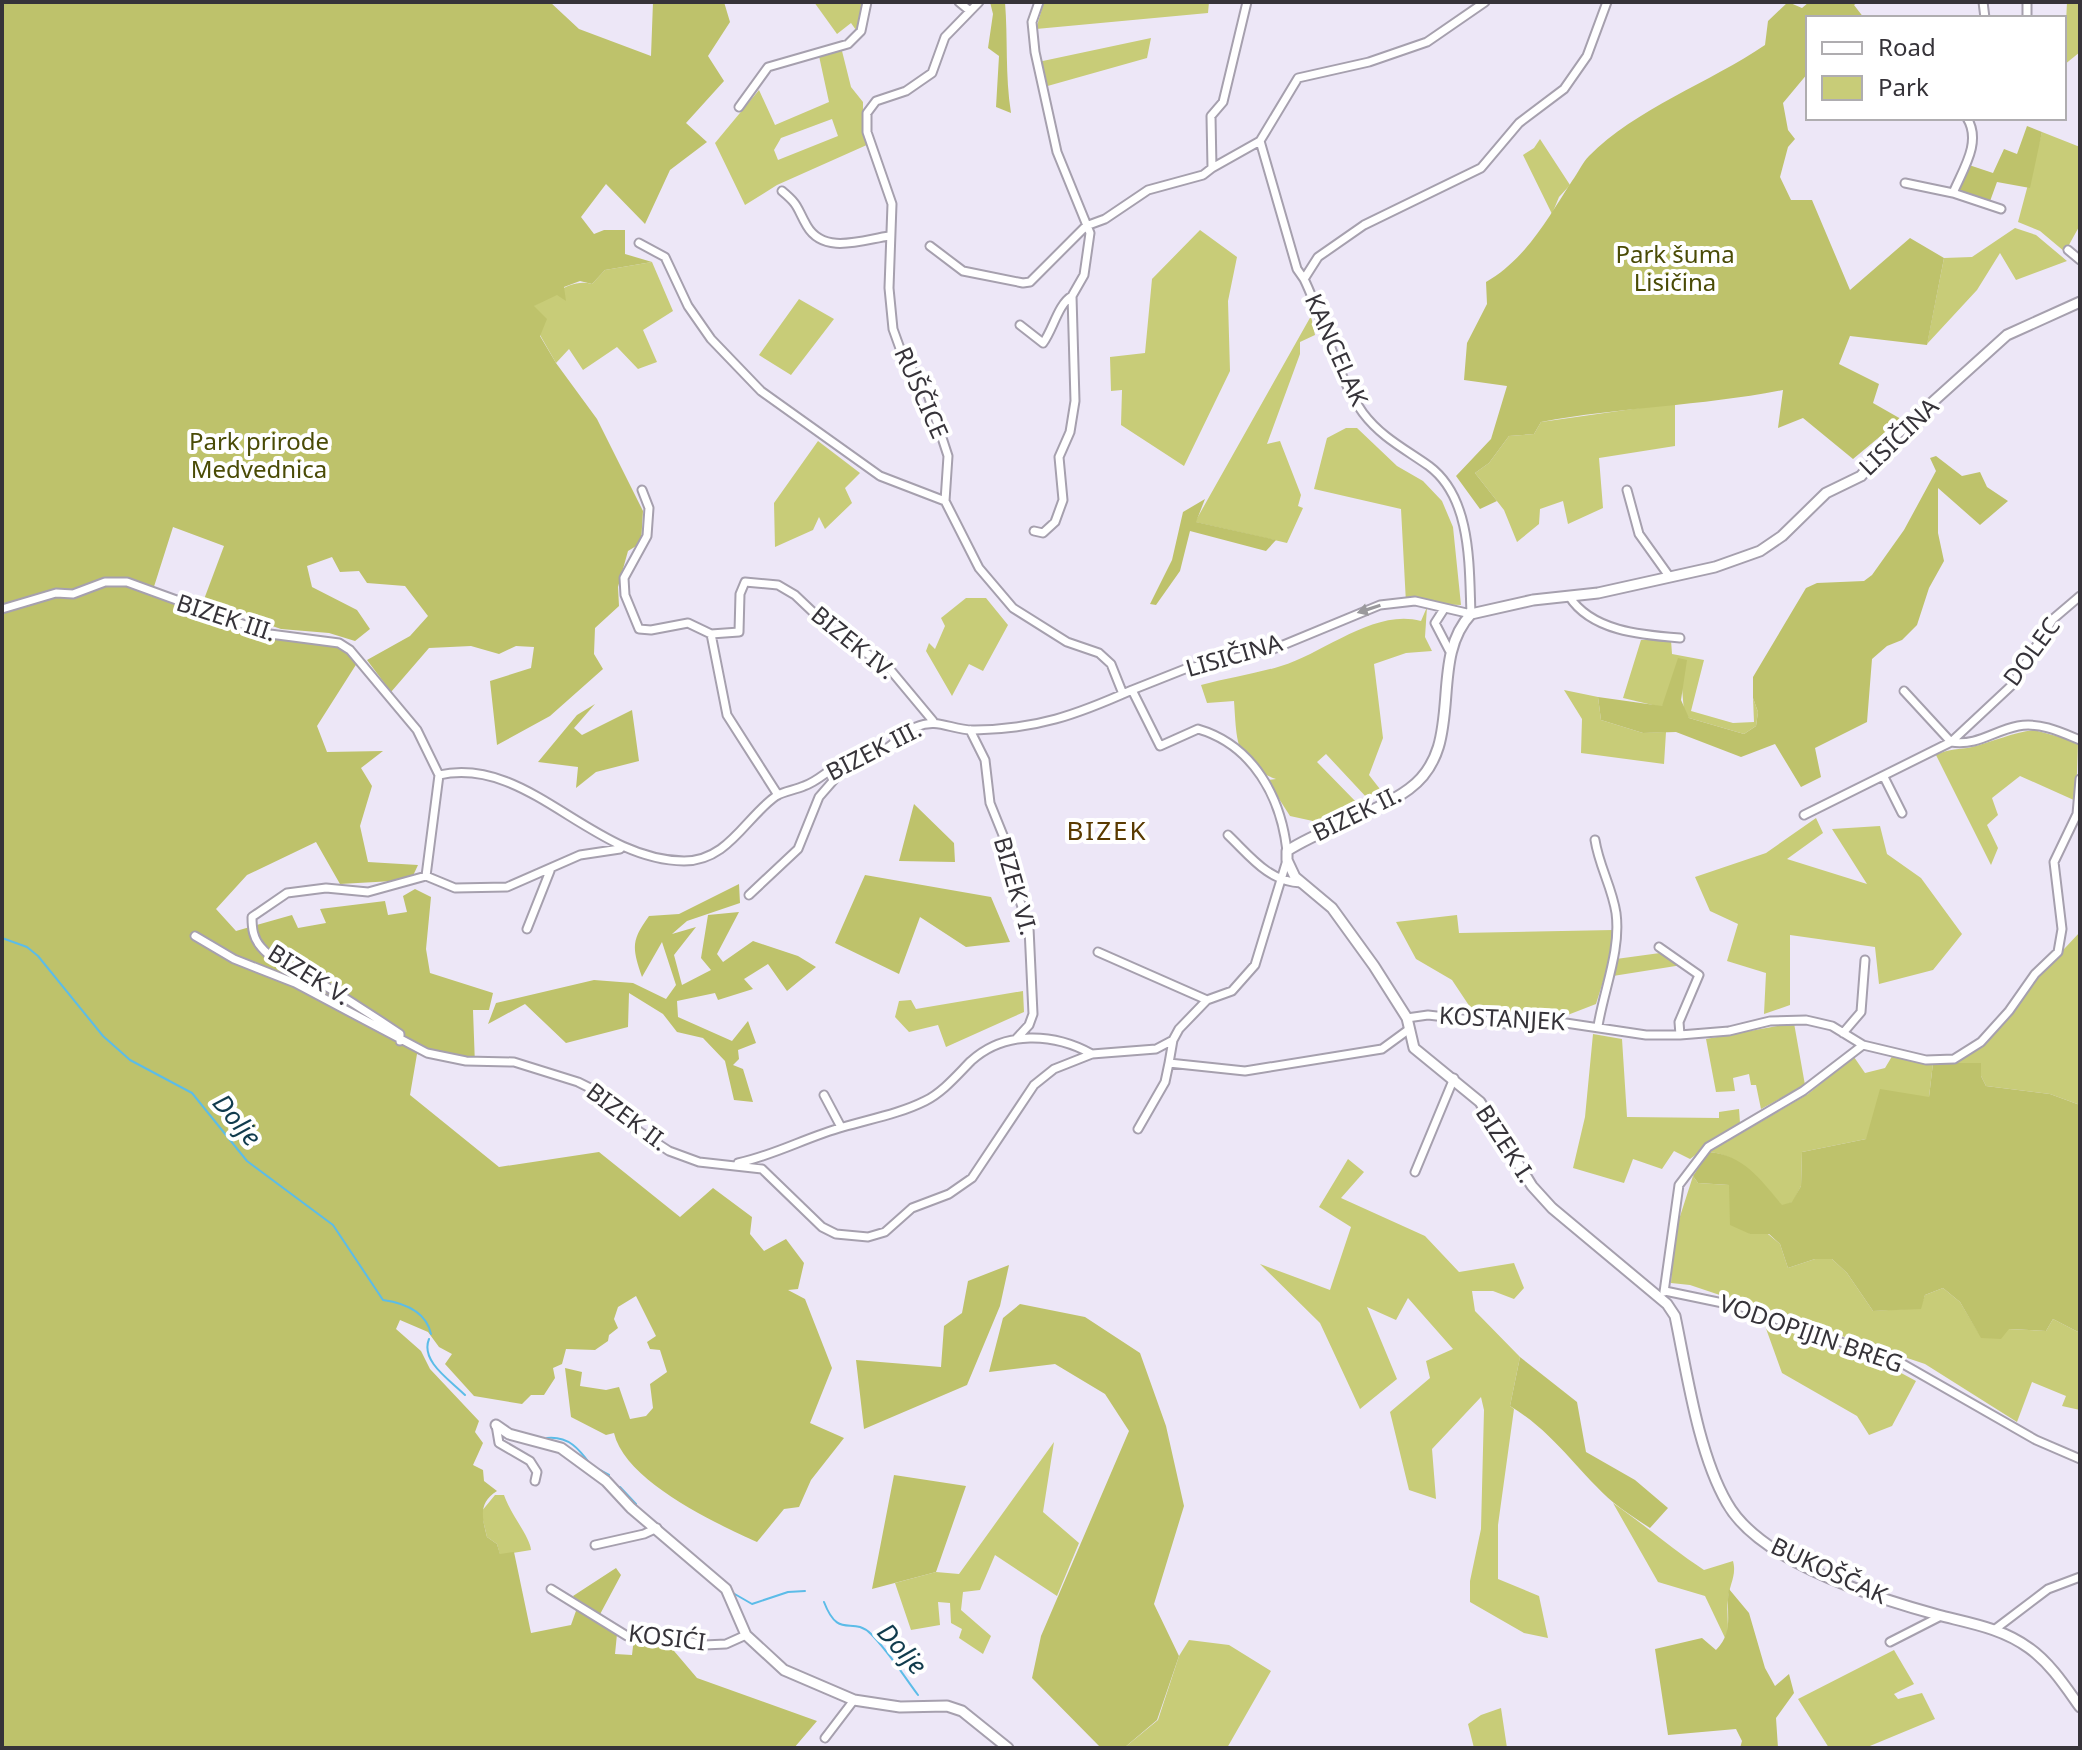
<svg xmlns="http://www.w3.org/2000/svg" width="2082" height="1750" font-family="'Noto Sans',sans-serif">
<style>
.green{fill:#c8cc78;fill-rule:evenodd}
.forest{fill:#bec26b}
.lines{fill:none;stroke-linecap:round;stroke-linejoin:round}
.stream{stroke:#5cbce8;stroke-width:2}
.minor-casing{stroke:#a6a0ae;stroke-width:11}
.tertiary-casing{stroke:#a6a0ae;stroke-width:13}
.minor{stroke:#fff;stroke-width:7}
.tertiary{stroke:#fff;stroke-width:9}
.oneway{fill:#9a999c}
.labels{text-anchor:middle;stroke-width:8;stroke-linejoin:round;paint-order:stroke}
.park-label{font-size:24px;fill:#4a4b06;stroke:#fff}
.street-label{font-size:24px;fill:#363339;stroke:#fff}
.neighbourhood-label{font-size:26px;letter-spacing:2px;fill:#5a3a00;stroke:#fff}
.water-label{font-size:26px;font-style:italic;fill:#103b4d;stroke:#fff}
</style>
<rect width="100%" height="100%" fill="#ede7f7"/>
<path class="green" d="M814,2H864L856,30L851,23L837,34Z
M1044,2H1209L1208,13L1036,29Z
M2067,2H2080V52L2064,65Z
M1151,38L1147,58L1044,87L1038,62Z
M842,51L851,87L863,102V126L869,144L777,185L745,205L715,143L759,90L775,125L829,102L819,56ZM832,119L838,136L778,160L774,150L781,138Z
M2042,132L2080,147V225L2065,252L2040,231L2018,222Z
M1540,139L1570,185L1559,197L1552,214L1523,155L1534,148Z
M2015,228L2036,235L2067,261L2016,280L2000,253L1977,290L1927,344L1944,258L1972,257Z
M1200,230L1237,257L1228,301L1230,371L1184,466L1121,425L1122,390L1111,391L1110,357L1145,353L1152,279Z
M652,262L673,311L643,330L657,362L638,369L617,347L583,370L569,349L556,363L540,335L533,306C553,297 569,278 592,284L605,270Z
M799,299L834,319L791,375L759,355Z
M1311,316L1315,335L1300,342V354L1267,444L1280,441L1301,495L1298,506L1303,508L1287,543L1195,522Z
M1675,403V446L1599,458L1603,508L1568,524L1563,501L1540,509L1539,524L1517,542L1504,510L1475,473L1489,463L1509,436L1534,434L1541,422Z
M1346,428H1357L1397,466L1423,481L1442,501L1453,527L1461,605L1406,603L1401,509L1314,489L1327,438Z
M818,441L860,473L845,488L852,503L825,529L819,517L813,530L775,547L774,503Z
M966,598H986L1008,625L983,671L969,664L952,696L926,651L929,643L935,649L945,626L941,618Z
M1427,607L1425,637L1432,651L1406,653L1374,664L1383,738L1369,775L1383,793L1368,799L1326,754L1317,762L1359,805L1322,823L1290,816L1267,780L1276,779C1234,764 1237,740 1234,701L1207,703L1201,685C1228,678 1255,674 1281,666C1324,653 1375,608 1421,621Z
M1641,640H1671L1672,654L1704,660L1691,711L1733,723L1754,722L1753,698L1758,712L1756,726L1744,734L1689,718L1684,712L1682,688L1661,707L1623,698Z
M1564,690L1598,697L1601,720L1643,733L1666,732L1664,764L1581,753L1582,719Z
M2034,730L2078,742L2076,801L2020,776L1992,798L1998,815L1987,825L1998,848L1991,865L1936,755C1950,748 1959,750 1972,747C1994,741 2012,733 2034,730Z
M1816,818L1823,833L1787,859L1867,884L1832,829L1880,826L1887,854L1921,878L1962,934L1933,970L1879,984L1875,947L1790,935V1005L1764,1014L1766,973L1727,961L1738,924L1710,911L1695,877L1766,853Z
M1457,915L1459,933L1613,930L1612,953L1596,1004L1565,1016L1474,1013L1452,980L1416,959L1396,922Z
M2080,932V1105L2050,1094L1986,1086L1981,1076L1956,1063L1987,1043L2035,980Z
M1660,953L1682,965L1613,976L1616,959Z
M1023,991L1024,1012L946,1047L938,1025L909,1032L895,1017L899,1001L911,1000L916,1009Z
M1794,1023L1805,1085L1761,1109L1756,1085H1751L1749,1074L1733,1078L1735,1091L1716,1092L1706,1039Z
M1593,1034L1622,1039L1627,1117L1719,1118V1112L1739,1109L1740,1123L1690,1159L1674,1151L1662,1169L1633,1159L1624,1183L1573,1168L1585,1117Z
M1894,1053L1933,1063L1929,1097L1866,1139L1802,1152L1801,1186L1793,1202L1782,1206C1763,1183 1741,1155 1709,1152L1808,1094L1854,1057L1865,1073L1885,1068Z
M1348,1159L1364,1172L1341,1198L1425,1236L1459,1272L1514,1263L1524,1288L1514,1299L1493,1291H1472L1475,1311L1520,1357L1510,1406L1514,1409L1498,1525V1579L1539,1596L1548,1638L1524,1633L1470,1602V1581L1481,1529L1484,1410L1481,1397L1432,1449L1436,1499L1409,1490L1390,1412L1430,1378L1426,1361L1453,1349L1408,1298L1396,1320L1367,1307L1397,1379L1360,1409L1320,1323L1260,1264L1330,1290L1351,1227L1319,1207Z
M1693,1176L1698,1183L1729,1185L1750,1234H1768L1780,1244L1788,1268L1815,1259H1832L1847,1273L1873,1311L1920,1308L1925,1295L1943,1288L1960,1302L1978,1332L2008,1329L2046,1331L2053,1319L2080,1333V1410L2062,1406L2066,1396L2032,1382L2017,1422L1925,1364L1690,1285L1671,1283L1674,1235Z
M1764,1323L1890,1367L1916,1381L1892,1426L1869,1435L1857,1416L1782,1373Z
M1054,1442L1043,1512L1079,1543L1057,1596L995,1555L980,1590L963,1592L961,1610L991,1636L983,1654L959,1638L962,1629L951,1623L950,1603L938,1602L940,1625L911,1630L895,1583L936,1572L959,1574Z
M495,1495H504C511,1515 530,1537 531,1550L500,1555L497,1544L487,1537L481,1512Z
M1613,1503C1645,1525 1672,1549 1704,1570L1733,1561C1737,1576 1729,1584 1728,1600C1726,1614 1730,1625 1726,1640L1705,1596L1658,1582Z
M1189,1640L1229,1645L1271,1671L1227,1748H1124L1158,1720L1179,1656Z
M1894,1650L1914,1684L1894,1694L1898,1699L1922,1693L1935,1719L1865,1748H1829L1798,1699Z
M1501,1708L1507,1748H1474L1468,1724L1481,1715Z"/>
<path class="forest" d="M2,2H550L579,29L651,56L653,2H724L730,22L708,56L724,81L686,123L707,142L670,170L645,224L606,184L581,217L594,234L604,230H625V254L652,262L605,270L592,284L580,281L564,287L566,301L557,295L534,306L547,319L540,336L556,363L597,419L643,511L641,543L628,551L618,587L619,606L595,628L594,654L603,669L550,716L497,745L490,681L531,668L534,647L516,646L499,654L471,646L429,648L391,692L367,660L410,636L428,616L405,586L367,583L359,571L340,572L332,557L307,566L312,587L357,610L370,629L355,641L329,633L281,629L203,602L224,546L173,527L151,596L281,640L339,647L359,660L317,726L327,752L383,751L361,768L372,786L360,826L368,862L418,865L411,880L340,884L316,842L247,875L216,909L236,931L292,915L298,928L326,923L320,909L385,901L388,915L407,912L403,896L415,889L431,897L426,949L430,973L493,993L489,1010H473L475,1065L417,1054L410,1095L499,1167L599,1152L680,1217L713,1188L752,1217L750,1234L764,1251L786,1239L804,1263L798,1289L788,1290L805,1299L832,1368L810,1423L844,1438L811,1480L799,1507L784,1509L757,1542C715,1523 625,1481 614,1433L606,1435L571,1417L565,1368L582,1372L580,1386L606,1390L619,1387L630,1419L646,1416L653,1408L650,1384L667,1372L660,1350L650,1349L647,1342L656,1336L636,1296L618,1307L614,1319L618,1328L609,1335L608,1341L595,1350L566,1349L562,1364L553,1368L555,1378L544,1395H531L522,1404L474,1396L445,1364L452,1354L439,1347L428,1332L400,1320L396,1329L421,1351L430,1369L479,1421L475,1432L483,1443L473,1465L483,1470L484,1481L497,1491C478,1503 482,1517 487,1537L497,1544L500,1554L514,1552L531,1633L571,1625L577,1608L617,1634L615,1654L632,1655L634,1638H663L697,1678L817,1721L794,1748H2Z
M990,2H1005C1008,39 1005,75 1011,113L996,107L999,56L988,48L993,14Z
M1788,2L1802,8L1809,2H1858L1854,5L1864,18H1808V73L1783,103L1788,130L1795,139L1788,147L1780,177L1791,200H1812L1850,290L1910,238L1944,258L1927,345L1850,336L1839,364L1879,384L1873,403L1901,419L1853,459L1803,418L1778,428L1783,390C1703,406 1621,407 1541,422L1534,434L1509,436L1489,463L1475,473L1497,501L1480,509L1456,476L1491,439L1507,386L1464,380L1467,343L1487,304L1486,282C1526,259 1548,218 1572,181C1578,173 1582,163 1589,156C1635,109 1711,82 1765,45L1768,21Z
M2027,126L2042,132L2030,188L1997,182L1989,204L1956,196L1966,164L1993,173L2004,149L2017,154Z
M1936,456L1962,476L1980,472L1987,487L2008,501L1980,525L1938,488V533L1944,561L1929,588L1917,625L1902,640L1887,646L1872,659L1867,722L1815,748L1821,777L1801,787L1775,744L1741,757L1676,732L1643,733L1601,720L1598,697L1662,706L1678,658L1687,660L1681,700L1689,718L1744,734L1756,726L1758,712L1753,698V677L1806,588L1817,583L1864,581L1872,575L1904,530L1936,471L1930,458Z
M1205,499L1196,522L1276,540L1266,551L1190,531L1180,571L1156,605L1150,604L1172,560L1183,512Z
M595,704L574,728L582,735L632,710L639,761L596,772L576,788L578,767L538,762L577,715Z
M914,804L954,843L955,862L899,861Z
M865,875L991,897L1010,942L966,947L920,917L899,974L835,943Z
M739,884L740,903L687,921L672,934L696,927L674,955L682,985L711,970L701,958L708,915L739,912L717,954L723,962L753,941L798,956L816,967L787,991L768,964L744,979L753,989L718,1000L715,993L677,1001L678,1017L732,1041L748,1021L756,1043L738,1050L739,1059L733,1065L743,1069L753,1102L734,1100L725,1061L703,1038L677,1032L663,1014L629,993L628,1027L566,1043L525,1004L488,1024L496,1003L594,980L633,983L666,999L676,985L662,942L642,977C632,947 631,941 649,916L679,914Z
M1933,1063H1981V1076L1986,1086L2050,1094L2080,1105V1333L2053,1319L2046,1331L2009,1329L2001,1339L1981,1338L1960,1302L1943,1288L1925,1295L1921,1309L1873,1311L1847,1273L1832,1259H1815L1788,1268L1780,1244L1769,1234H1750L1730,1225L1729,1185L1698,1183L1693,1176L1709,1152C1744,1155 1761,1180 1782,1205L1792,1202L1801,1186L1802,1152L1866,1139L1880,1089L1929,1097Z
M1009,1265L1000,1306L967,1385L864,1429L856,1360L941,1367L944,1326L962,1313L968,1281Z
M1020,1304L1085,1317L1140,1353L1166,1426L1184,1506L1154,1604L1179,1656L1157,1720L1124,1748H1101L1032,1678L1041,1636L1129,1431L1105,1394L1055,1364L989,1372L1003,1318Z
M1520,1357L1577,1402L1586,1452L1635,1480L1668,1508L1650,1528C1638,1520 1625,1512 1614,1503C1577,1471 1554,1432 1510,1406Z
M894,1475L966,1486L936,1572L872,1589Z
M616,1568L621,1575L598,1618L579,1605L573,1596Z
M1729,1589L1749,1613L1765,1668L1775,1686L1789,1674L1794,1693L1776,1718L1778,1748H1740L1742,1741L1736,1729L1668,1735L1655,1649L1702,1638L1716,1650C1735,1631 1725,1613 1729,1589Z"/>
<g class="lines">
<path class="stream" d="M2,938L27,947L38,956L103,1036L130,1060L192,1093L247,1161L333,1225L383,1300C404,1303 426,1311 431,1334
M429,1339C420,1361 450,1380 465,1395
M547,1438C569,1436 579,1449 591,1465
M596,1468L609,1475
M620,1487L636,1504
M733,1593L752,1604L788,1592L805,1591
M824,1602C839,1641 852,1615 871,1634C889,1652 903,1675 918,1695"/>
<g class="minor-casing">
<path id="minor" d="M959,2L970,11
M1983,2L1985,18
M2027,18V2
M739,107L768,67L848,44L861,31L867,2
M1260,141L1298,78L1369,62L1427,42L1485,2
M1212,168L1260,141L1297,269L1304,279
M1905,183L1953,193L2001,209
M782,191C800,206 796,207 807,226C824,255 862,240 889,236
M1953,193C1963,169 1982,142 1967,118
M639,243L665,257L688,306L711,339L761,391L880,476L945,501L979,568L1013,608L1067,642L1099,653L1111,664L1123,694
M930,246L963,271L1023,283L1030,282L1086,226L1105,219L1148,190L1203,175L1212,168L1211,116L1223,102L1247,2
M2068,250L2080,260
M1020,325L1043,343C1053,330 1058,304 1072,296
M642,490L649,508L647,536L624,578L625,595L639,629L651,630L688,623L711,634L739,632L740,594L745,582L778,585L795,595L835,633L888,667L933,721
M1627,490L1639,534L1669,576
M945,501L948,456L928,395L902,354L893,329L889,288L892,204L867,132V113L876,101L906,91L932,73L945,37L979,2
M1034,531L1043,533L1055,522L1063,500L1059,457L1070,432L1075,401L1072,296L1084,275L1090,233L1057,152L1035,52L1032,22L1039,2
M1569,596C1591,631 1641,635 1680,638
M2,609L56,593L73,594L105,582H127L270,634L339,643L350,650L417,730L439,775C528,755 591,860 684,861C728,861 745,818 776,796C784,791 795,790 804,786C816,782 825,773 835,767C850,760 867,759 881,752C894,745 903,733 916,727C938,717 952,731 975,730C1037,729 1076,715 1132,690L1160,746L1198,729C1253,745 1281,797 1287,851
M1444,609L1435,623L1449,650
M711,634L727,715L778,795
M1132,690L1185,669L1271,650L1380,605L1415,601L1471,614C1469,566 1472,498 1429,466C1405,449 1381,437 1363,413C1335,374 1325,322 1304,279L1318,257L1364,225L1481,168L1519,123L1564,89L1587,56L1607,2
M1904,691L1951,742C1978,746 1993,731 2018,726C2040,722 2061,732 2080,740
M970,730L985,760L990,803L1011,855L1017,892L1029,928L1033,1014L1029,1025L1016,1039
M1884,777L1902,813
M1804,815L1951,742L2012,685L2053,619L2080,596
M1228,835C1251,857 1268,881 1301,883
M1595,840C1599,866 1612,887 1616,913C1621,950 1604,989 1598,1026
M426,876L439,775
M749,895L798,849L819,797L846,766
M527,929L550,871
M195,936L234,959L295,983L427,1053L466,1061L514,1062L578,1082L596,1091L631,1126L669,1151L699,1162L762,1169L822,1227L836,1234L868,1237L885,1232L912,1208L949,1194L972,1178L1034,1085L1054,1069L1092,1054L1156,1049L1173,1040L1179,1029L1207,1000L1232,991L1255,965L1287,860
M1659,947L1699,975L1679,1022L1680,1035
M1098,952L1207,1000
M1407,1018L1428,1015L1506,1024L1559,1022L1646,1035H1680L1729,1031L1770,1021L1806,1020L1832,1026L1863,1045L1926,1060L1954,1059L1981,1042L2009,1011L2035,974L2058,952L2062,929L2054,862L2077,814L2080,779
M1843,1033L1861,1012L1865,960
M1173,1040L1169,1063L1245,1071L1382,1049L1408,1030
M400,1041V1034C372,1015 344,997 314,979C296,968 275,964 261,947C253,938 252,928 252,917L287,893L326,888L368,892L426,876L455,888L507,887L580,855L620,849
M824,1095L841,1127
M1138,1129L1165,1082L1169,1063
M738,1163C775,1155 807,1137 843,1127C870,1119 899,1114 925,1101C943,1092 957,1075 971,1061C1005,1030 1054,1033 1092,1054
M1415,1172L1454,1078
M1665,1291L1742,1307L1903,1364L2036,1440L2080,1459
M1664,1292L1679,1185L1708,1147L1803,1091L1863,1045
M496,1425L499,1443L530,1461L537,1472L535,1481
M595,1545L644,1534L657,1528
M551,1589L627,1636H665L704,1645L726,1644L746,1635
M1994,1630L2048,1589L2080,1577
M1890,1642L1941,1616
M825,1738L854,1700"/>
</g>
<g class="tertiary-casing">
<path id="tertiary" d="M2080,302L2007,335L1895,436L1861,476L1826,493L1782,536L1760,551L1715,567L1598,593L1533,600L1471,614C1426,662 1468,746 1409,789C1375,814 1324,827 1287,851V860L1295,877L1332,908L1374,966L1407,1018L1414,1048L1480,1102L1532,1186L1552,1208L1667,1304L1675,1316C1687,1373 1698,1453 1727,1503C1760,1562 1876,1598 1938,1615C1969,1623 2002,1628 2029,1648C2050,1663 2065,1686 2080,1707
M496,1425L509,1434L561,1448L606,1481L631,1508L726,1589L746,1635L784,1670L854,1700L900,1707L947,1706L962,1711L1008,1748"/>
</g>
<use href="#minor" class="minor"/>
<use href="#tertiary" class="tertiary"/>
</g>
<defs><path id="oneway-solid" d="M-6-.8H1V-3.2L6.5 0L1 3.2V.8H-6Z" transform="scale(2)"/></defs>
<use class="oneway" href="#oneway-solid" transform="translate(1369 609) rotate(162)"/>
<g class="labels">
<g class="park-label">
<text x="1675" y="263">Park šuma<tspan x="1675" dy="28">Lisičina</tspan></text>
<text x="259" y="450">Park prirode<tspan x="259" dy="28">Medvednica</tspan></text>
</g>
<g class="street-label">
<text transform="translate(1336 350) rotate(66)" y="8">KANCELAK</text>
<text transform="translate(921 393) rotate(66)" y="8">RUŠČICE</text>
<text transform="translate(1899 437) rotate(-44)" y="8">LISIČINA</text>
<text transform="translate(226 618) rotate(18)" y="8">BIZEK III.</text>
<text transform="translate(853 643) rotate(39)" y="8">BIZEK IV.</text>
<text transform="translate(2032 652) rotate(-54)" y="8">DOLEC</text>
<text transform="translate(1234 656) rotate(-16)" y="8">LISIČINA</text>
<text transform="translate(874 751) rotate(-27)" y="8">BIZEK III.</text>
<text transform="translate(1357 814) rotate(-26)" y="8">BIZEK II.</text>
<text transform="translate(1015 886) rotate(74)" y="8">BIZEK VI.</text>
<text transform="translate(309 975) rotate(32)" y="8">BIZEK V.</text>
<text transform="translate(1502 1019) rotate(3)" y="8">KOSTANJEK</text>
<text transform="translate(627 1117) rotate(37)" y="8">BIZEK II.</text>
<text transform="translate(1505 1144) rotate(57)" y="8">BIZEK I.</text>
<text transform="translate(1811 1334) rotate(19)" y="8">VODOPIJIN BREG</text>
<text transform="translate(1829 1571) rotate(25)" y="8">BUKOŠČAK</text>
<text transform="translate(667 1638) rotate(7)" y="8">KOSIĆI</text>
</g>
<g class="neighbourhood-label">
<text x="1107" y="840">BIZEK</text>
</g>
<g class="water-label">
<text transform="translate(237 1120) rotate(50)" y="9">Dolje</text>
<text transform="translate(902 1649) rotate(48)" y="9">Dolje</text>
</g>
</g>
<rect width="2082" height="1750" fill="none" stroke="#363339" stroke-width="8"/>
<rect x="1806" y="16" width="260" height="104" fill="#ffffff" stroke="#afadb0" stroke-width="2"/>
<rect x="1822" y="42" width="40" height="12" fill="#ffffff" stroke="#afadb0" stroke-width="2"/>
<text x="1878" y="56" font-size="24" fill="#363339">Road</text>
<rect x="1822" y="76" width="40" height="24" fill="#c8cc78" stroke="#afadb0" stroke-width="2"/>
<text x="1878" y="96" font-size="24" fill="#363339">Park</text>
</svg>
